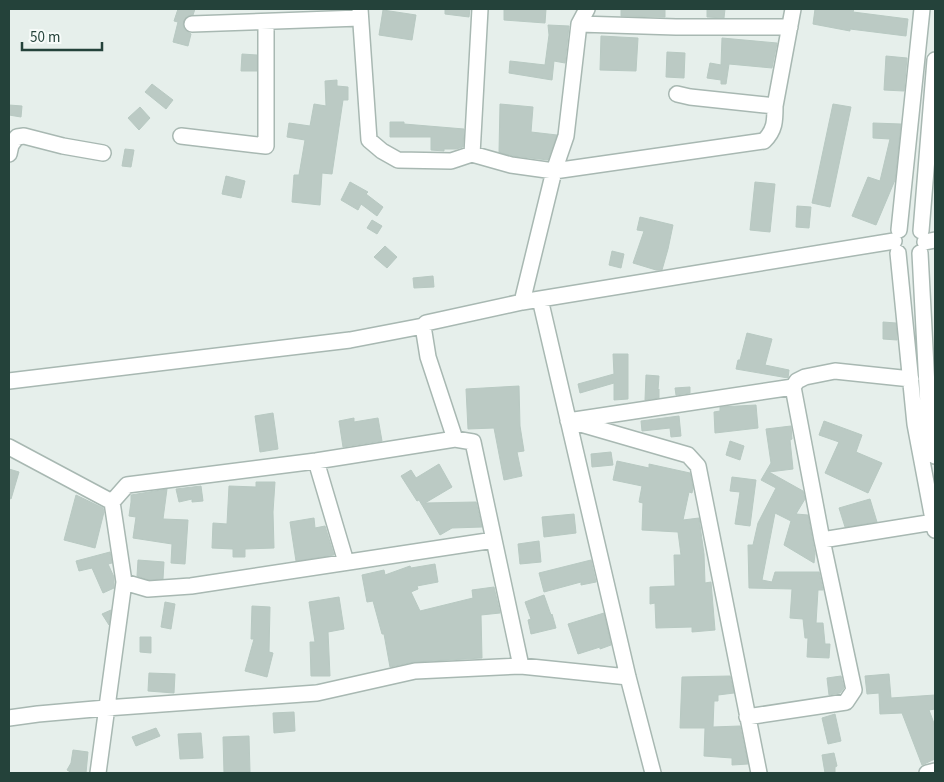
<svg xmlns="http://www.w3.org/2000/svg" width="944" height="782" font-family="'Source Sans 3',sans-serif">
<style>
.building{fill:#bbcac4;stroke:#b8c9c2}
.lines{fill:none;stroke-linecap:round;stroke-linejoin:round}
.minor-casing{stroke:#a8b8b2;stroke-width:18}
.minor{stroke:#fff;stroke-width:15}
</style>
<rect width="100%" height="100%" fill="#e6efeb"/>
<path class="building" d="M178,9H195L193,15L187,16L183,24L184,29L191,34L188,46L173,42L178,22L174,21Z
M445,9H470L469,17L445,14Z
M504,9H546L545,23L504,20Z
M621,9H665V17L621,16Z
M707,9H725L724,18L707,17Z
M815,9H854L853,12L908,19L906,36L850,29V31L813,24Z
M383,10L416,15L412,40L379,35Z
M548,25L569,26L565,63L554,61L552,80L509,73L510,61L545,65L549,35Z
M601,36L638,38L636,71L600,70Z
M722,38L777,43L772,68L729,64L726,84H721V80L707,78L710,63L721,65Z
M667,52L685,53L684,78L666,77Z
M242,54L257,55V71H241Z
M886,56L907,58L904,91L884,90Z
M337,80V86L348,87V100H343L332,174L322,173L320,205L292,202L294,175H299L305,140L287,137L289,123L310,126L314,104L326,106L325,81Z
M152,84L173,100L166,109L145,92Z
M500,104L533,107L531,132L557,135L548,160L513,156L499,152Z
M833,104L851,107L830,207L812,203Z
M9,105L22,106L21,117L9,115Z
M140,107L150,118L139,130L128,118Z
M390,122H404V124L464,129L463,147L456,149H444V151L431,150V137H390Z
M873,123L901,124L895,180L876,225L852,216L868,177L880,181L890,139L873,138Z
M125,149L134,150L131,167L122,166Z
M226,176L245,181L241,198L222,194Z
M350,182L368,192L366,194L383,207L377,216L361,204L358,210L341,200Z
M755,182L775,184L770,232L750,230Z
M797,206L811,207L809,228L796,227Z
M640,217L673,225L668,249L662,270H656L633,263L644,231L637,230Z
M372,220L382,226L377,234L367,228Z
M385,246L397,257L387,268L374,257Z
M612,251L624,254L621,268L609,265Z
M433,276L434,287L414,288L413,278Z
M883,322L896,323L897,340L883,339Z
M747,333L772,339L765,365L789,370L788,378L736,369L738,360H740Z
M613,354H628V399L614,400V383L580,393L578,384L614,374Z
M646,375L659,376L658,390L659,389V398L645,400Z
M519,386L520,426L524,451L517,452L522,476L504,480L494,428L468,429L466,389Z
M690,387V393L676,395L675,388Z
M756,405L758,428L715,433L714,412L720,411V407Z
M273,413L278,449L260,452L255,416Z
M679,416L681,436L671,437L670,428L642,431L641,421Z
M354,418V422L378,418L382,441L343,447L339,421Z
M824,421L862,435L856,452L882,463L868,493L825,473L839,442L819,435Z
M791,426L792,439L790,440L793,469L769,472L803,491L805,499L796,514L808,515L815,554L814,563L784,545L791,521L775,513L762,580L772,582L775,572H819L823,590H818L816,623H823L825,644H830L829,658L807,657L808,638H805L803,619L790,618L792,589L749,588L748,545H753L758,523L776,488L761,480L771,463L766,429Z
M730,441L744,446L740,460L726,455Z
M611,452L613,465L592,467L591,454Z
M617,461L649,468V464L690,473L693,488L692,493L689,492L683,520L699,518L704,554L705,583L711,582L715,630L692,632V627L656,628L655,603L650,604V587L675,586L674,555H681L678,532L642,530L643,503L639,502L642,486L613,480Z
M439,464L452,487L425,503L476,502L482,527L452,528L440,535L419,500L417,501L401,476L411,470L416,478Z
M9,469L19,472L11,499L9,498Z
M732,477L756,480L750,526L735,524L740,492L730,491Z
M256,482H275L273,512L274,548L245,549V557H233V549L212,548L213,523L227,524L229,486L256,487Z
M201,486L203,501L192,502V499L179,502L176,489Z
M167,489L163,519L188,520L185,564L171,563L172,544L133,538L136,517L129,516L131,502V495Z
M76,495L103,508L104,512L95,548L64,540Z
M870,499L877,522L845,527L839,508Z
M574,514L576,533L544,537L542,517Z
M314,518L315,528L325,526L334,555L296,561L290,522Z
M539,541L541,562L520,564L518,544Z
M110,552L112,563L108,564L114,577V588L103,593L92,568L79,571L76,561Z
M138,560L164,562L163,579L149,580L137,576Z
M591,560L596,582L581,585V582L544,592L539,573Z
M435,564L438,582L417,586L418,589L411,592L420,611L473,598L472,590L494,587L500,613L481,615L482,658L414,662L390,667L384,634H382L373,601L367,602L362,575L384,570L385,575L410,566L411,568Z
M544,595L551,615L552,614L556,628L531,634L528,620L531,619L525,602Z
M339,597L344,629L328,632L330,676H311L310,642H315L309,602Z
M165,602L175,604L171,629L161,627Z
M252,606L270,607L269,652L273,653L267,677L245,671L254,639H251Z
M111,610L109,625L102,614Z
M604,613L611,645L600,649V647L578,654L568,624Z
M140,637H151V653L140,652Z
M149,673L175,674L174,693L148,691Z
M889,674L891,698L935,695V709L929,710L935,726V759L922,765L902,713L880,714L879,693L867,694L865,676Z
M730,676L734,693L718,695V701H714L713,727L740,726L748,764L732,765V758L704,756L705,728H680L682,677Z
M841,676L844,688L840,693L829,695L827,678Z
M294,712L295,731L274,733L273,713Z
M835,714L841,741L828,744L822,718Z
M156,728L160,736L136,746L132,737Z
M201,733L203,758L180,759L178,734Z
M249,736L250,772L224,773L223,737Z
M73,750L88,752L86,773H72L67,770L71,763Z
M834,753L837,766L835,767V773H825L822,755Z"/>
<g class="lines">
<g class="minor-casing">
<path id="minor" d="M360,9L369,140L382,151L398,160L451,161L472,154L511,165L554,171L764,141C775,130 775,121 775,106
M192,24L360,18
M579,24L676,27H790
M677,94L690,97L775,106L793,9
M181,136L266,146V22
M9,154L11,145L17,137L24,136L63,146L103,153
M472,154L480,9
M899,230L922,9
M921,231L935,60
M925,242L935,240
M898,253L915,424L935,530
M920,253L929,425L935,456
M540,299L628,677L653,773
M522,302L554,171L566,136L579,24L587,9
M9,381L350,340L423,326
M793,387L797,381L805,377L835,371L911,379
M568,421L793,387L822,540L854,690L846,702L747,717
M574,422L688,455L698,466L759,773
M9,447L112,502L124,582L98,773
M316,461L346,562
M112,502L127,485L316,461L455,439
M822,540L934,522
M124,582L148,589L191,586L494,540
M521,666L473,442L455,439L428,357L423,326L426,323L522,302L894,241
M9,718L38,714L106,708L317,693L415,671L521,666L628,677
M927,773L935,771"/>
</g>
<use href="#minor" class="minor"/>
</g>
<rect width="944" height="782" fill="none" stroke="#24423a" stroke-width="20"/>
<path d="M22 42v8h80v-8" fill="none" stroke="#24423a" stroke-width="2.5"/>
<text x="30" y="42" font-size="15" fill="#24423a" stroke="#f7fbf9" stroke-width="4" paint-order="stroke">50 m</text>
</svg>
